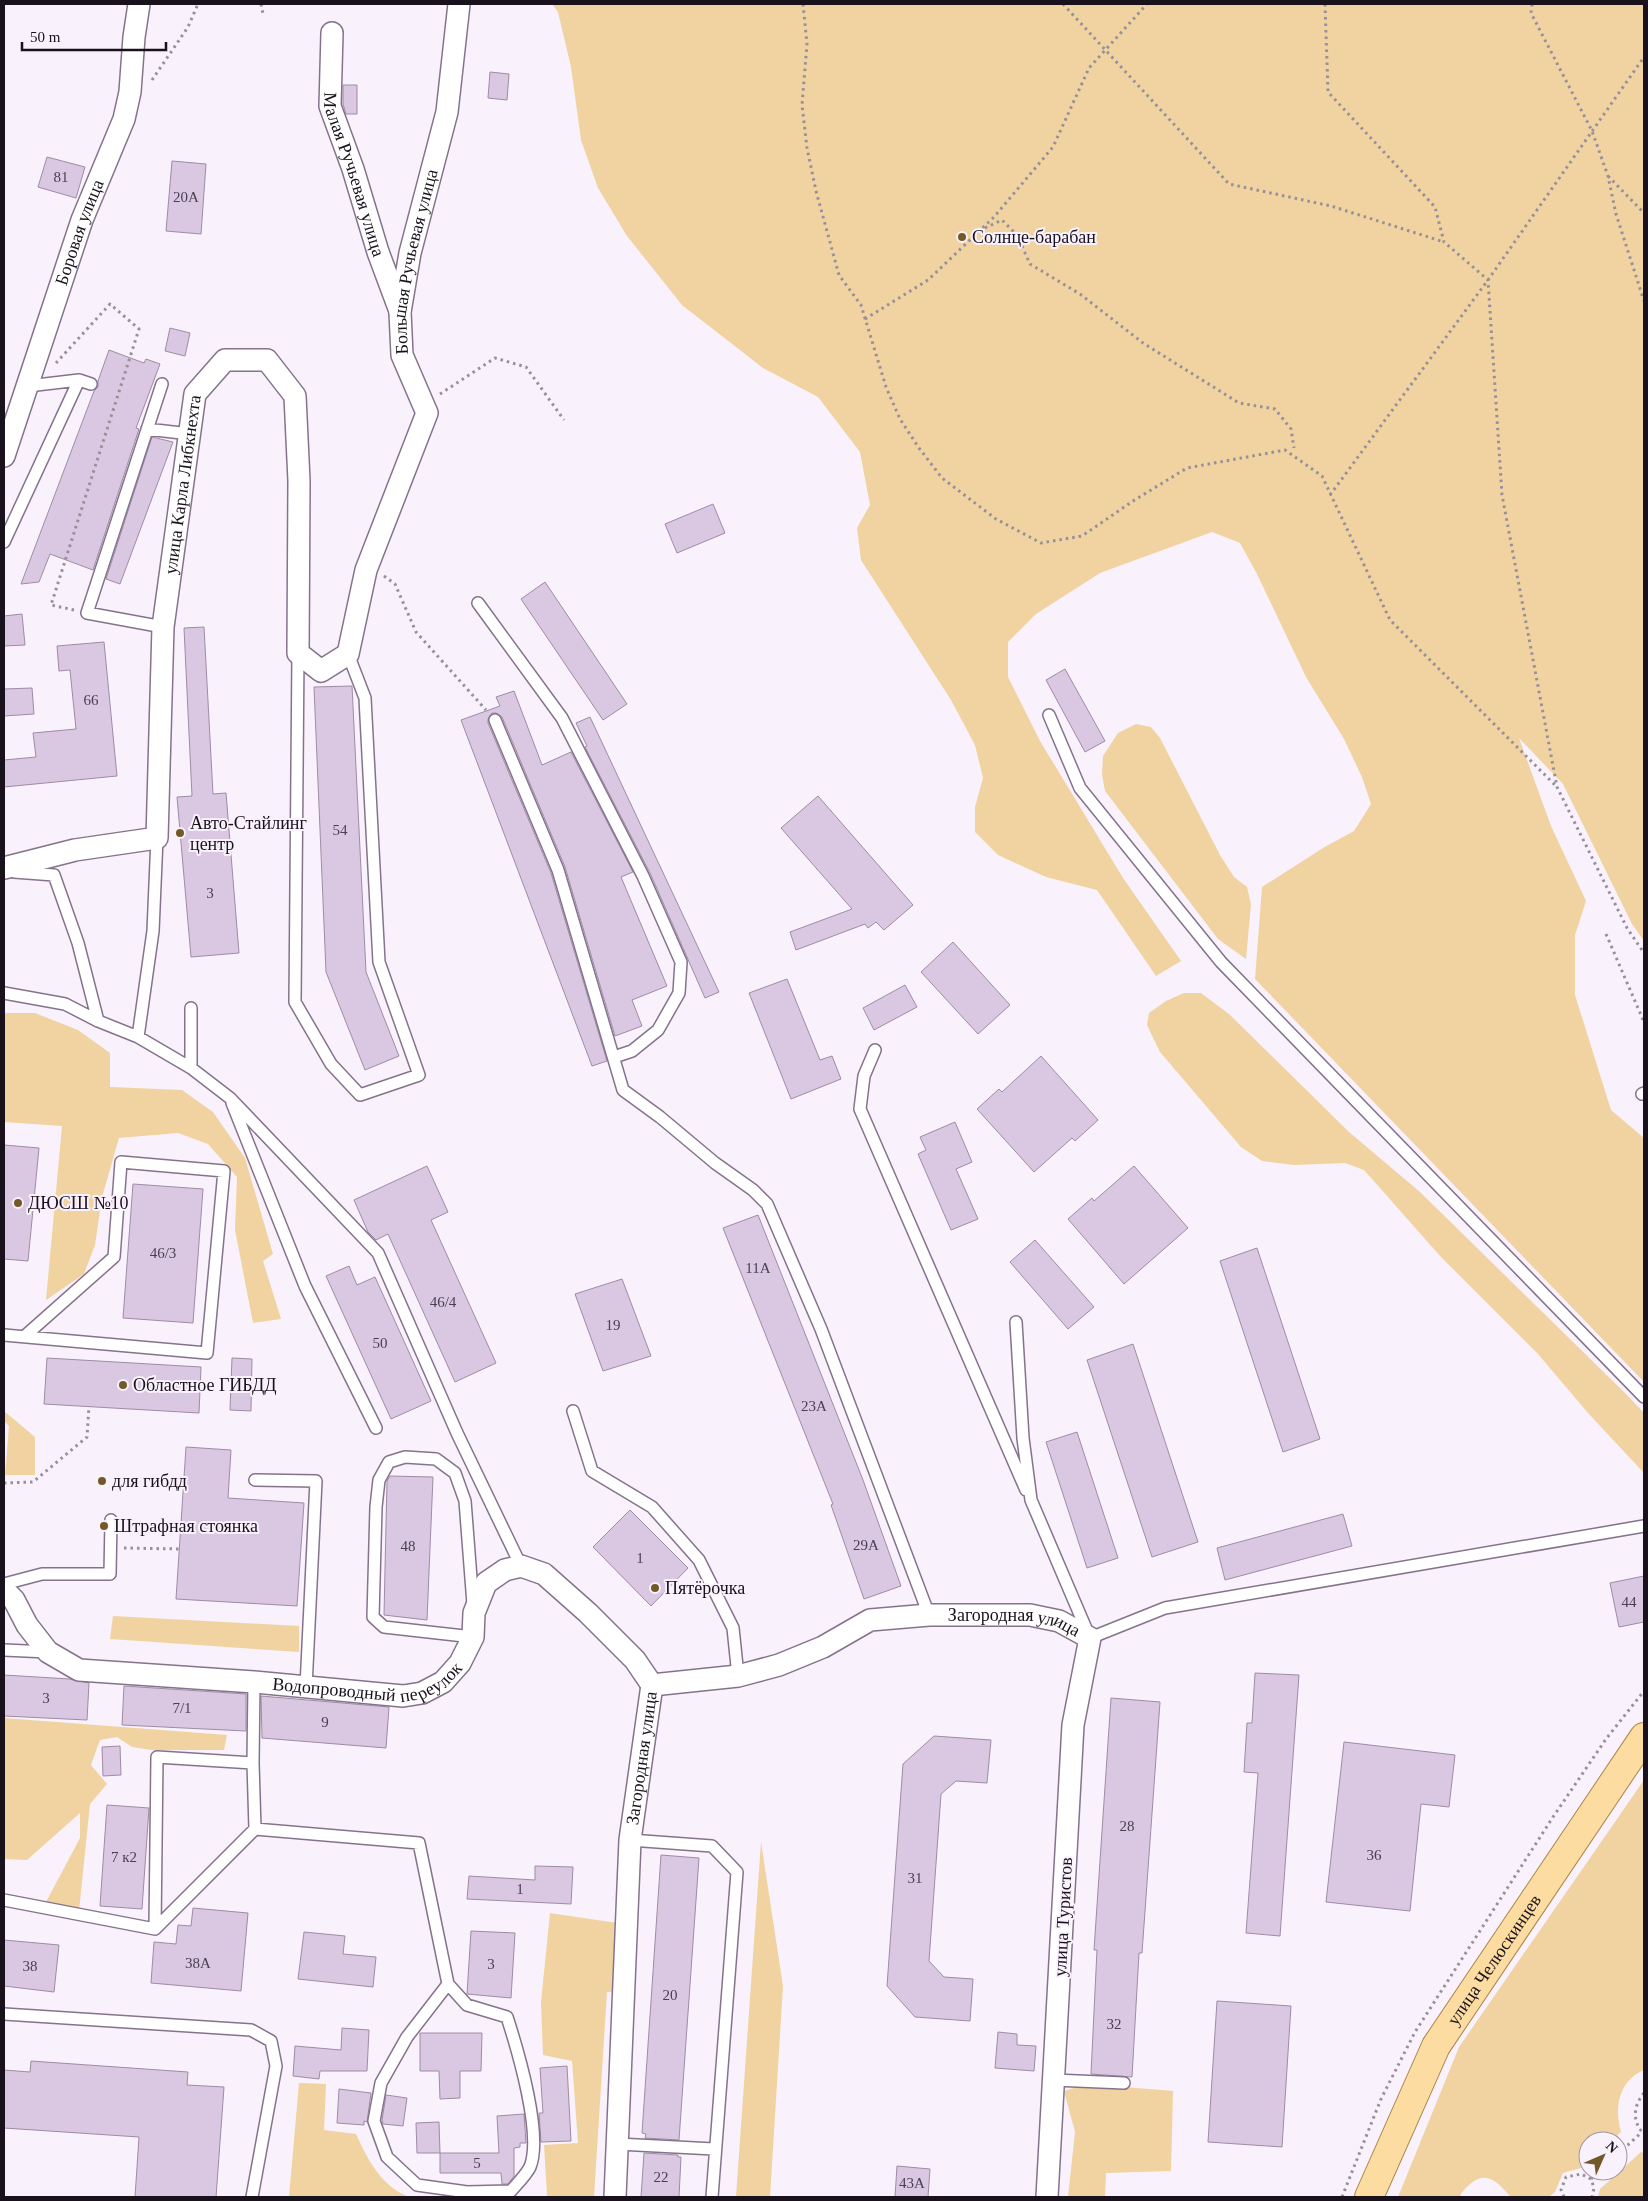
<svg xmlns="http://www.w3.org/2000/svg" width="1648" height="2201" font-family="Georgia,serif">
<style>
.green{fill:#f0d3a0}
.building{fill:#dac7e2;stroke:#9e8ca5}
.lines{fill:none;stroke-linecap:round;stroke-linejoin:round}
.service-casing{stroke:#85738c;stroke-width:14}
.minor-casing{stroke:#85738c;stroke-width:24}
.primary-casing{stroke:#ab8649;stroke-width:30}
.path{stroke:#97909a;stroke-width:3;stroke-dasharray:2.5 4;stroke-linecap:butt}
.service{stroke:#fff;stroke-width:11}
.minor{stroke:#fff;stroke-width:21}
.primary{stroke:#fcdca0;stroke-width:28}
.poi-dot{fill:#72592a;stroke:#f9f1fc;stroke-width:2}
.labels{text-anchor:middle;stroke-width:4;stroke-linejoin:round;paint-order:stroke}
.number-label{font-size:15px;fill:#493f4e}
.street-label{font-size:18px;fill:#19121c;stroke:#f9f1fc}
.poi-label{font-size:18px;fill:#19121c;stroke:#f9f1fc;text-anchor:start}
</style>
<rect width="100%" height="100%" fill="#f9f1fc"/>
<path class="green" d="M552,4H1644V941L1632,924L1563,784L1519,738L1551,826L1586,901L1575,935V995L1611,1110L1644,1138V1382L1255,979L1262,887L1323,848L1354,831L1371,804L1362,777L1344,739L1306,677L1257,574L1240,543L1212,532L1100,573L1036,614L1008,642V677L1040,741L1123,878L1181,961L1156,976L1097,890L1046,877L998,855L975,832V807L983,778L975,745L951,700L861,560L857,528L870,505L860,452L818,397L763,368L682,305L627,236L598,188L581,140L571,67L558,12Z
M1136,724L1151,727L1160,738L1220,855L1234,877L1247,887L1251,904L1246,959L1218,939L1105,791L1102,774L1103,756L1118,733Z
M1184,993H1201L1229,1014L1349,1132L1420,1192L1626,1394L1644,1413V1473L1588,1413L1538,1354L1441,1257L1364,1170L1345,1163L1294,1165L1262,1161L1241,1147L1160,1052L1147,1025L1149,1013L1166,1001Z
M4,1013H35L78,1030L110,1053V1087L182,1090L213,1112L245,1158L273,1254L263,1261L281,1319L253,1323L235,1230L237,1177L208,1144L178,1133L119,1138L102,1197L95,1245L84,1274L46,1300L62,1126L4,1122Z
M4,1411L35,1437V1475H5L9,1426L4,1421Z
M113,1616L299,1626V1652L110,1639Z
M4,1718L227,1735L224,1750H151L132,1747L117,1737L100,1740L91,1765L107,1784L90,1804L79,1911L46,1902L80,1838V1813L27,1860L4,1859Z
M1644,1780V2070C1619,2080 1614,2108 1621,2132L1611,2141H1588V2162L1581,2168L1563,2173L1555,2192L1549,2197H1511C1499,2184 1487,2168 1469,2185C1465,2189 1461,2192 1460,2197H1398L1459,2047Z
M761,1842L783,1986L770,2197H736Z
M550,1913L617,1923V1992H607L594,2197H548L547,2195L544,2145L578,2143L572,2061L543,2055L541,2002Z
M299,2083L326,2084L324,2130L356,2134C368,2160 381,2186 409,2197H289Z
M1087,2084L1173,2091L1171,2171L1106,2173L1105,2197H1068L1075,2132L1064,2091Z
M1641,2152L1644,2153V2197H1598L1600,2189Z"/>
<path class="building" d="M490,72L509,74L507,100L488,98Z
M343,85H357V114H346L343,104Z
M47,157L85,167L76,198L38,187Z
M172,161L206,164L201,234L166,231Z
M170,328L190,333L185,356L165,351Z
M109,350L144,363L146,359L160,364L136,428L139,429L93,570L50,554L39,582L21,584L94,391L98,387V381Z
M152,437L173,442L120,584L106,579Z
M713,504L725,533L677,553L665,524Z
M545,582L627,704L603,720L521,599Z
M22,614L25,645L4,646V616Z
M204,627L213,794L226,793L239,953L191,957L177,797L192,796L184,628Z
M104,642L117,776L4,787V760L36,757L33,733L76,729L70,670L59,671L57,646Z
M1065,669L1105,741L1085,752L1046,680Z
M352,686L366,972L399,1056L365,1070L326,972L314,687Z
M32,688L34,714L4,716V689Z
M514,691L542,765L571,752L633,872L621,877L667,986L632,1000L642,1026L615,1036L565,867L502,717L496,713H492L488,719V723L551,873L607,1061L592,1066L461,720L500,706L496,697Z
M590,717L719,992L705,998L650,873L585,747L587,746L576,723Z
M818,796L913,905L884,930L876,922L868,928L865,924L796,950L790,932L852,909L781,828Z
M953,942L1010,1005L978,1034L921,972Z
M787,979L820,1060L832,1056L841,1079L791,1099L749,993Z
M905,985L917,1007L874,1030L863,1008Z
M1041,1056L1098,1120L1075,1141L1072,1138L1034,1172L977,1109L999,1089L1002,1092Z
M955,1122L972,1162L956,1169L978,1219L951,1230L918,1154L926,1150L920,1137Z
M4,1145L39,1148L28,1261L4,1259Z
M427,1166L448,1212L431,1220L496,1363L455,1382L388,1234L376,1240L368,1232L354,1200Z
M1134,1166L1188,1228L1124,1284L1068,1219L1092,1198L1094,1201Z
M133,1184L203,1189L193,1323L123,1318Z
M758,1215L863,1480L901,1586L864,1599L831,1505L833,1504L723,1228Z
M1035,1240L1094,1307L1068,1329L1010,1262Z
M1257,1248L1320,1439L1283,1452L1220,1261Z
M349,1266L357,1285L375,1277L431,1401L391,1419L326,1276Z
M622,1279L651,1356L603,1371L575,1294Z
M1133,1344L1198,1542L1152,1557L1087,1360Z
M47,1358L201,1367L199,1413L44,1404Z
M232,1358L252,1359L251,1411L230,1410Z
M1077,1432L1118,1558L1087,1568L1046,1442Z
M186,1447L231,1450L228,1498L304,1503L297,1606L176,1599Z
M390,1476L433,1477L427,1620L384,1615L387,1481Z
M630,1510L688,1568L651,1606L593,1547Z
M1343,1514L1352,1546L1225,1580L1217,1548Z
M1644,1576V1622L1619,1627L1610,1583Z
M1255,1673L1299,1675L1280,1936L1246,1933L1258,1773L1244,1772L1247,1723H1252Z
M4,1675L70,1679L89,1683L87,1720L4,1716Z
M124,1686L246,1694V1731L122,1725Z
M261,1696L389,1707L386,1748L262,1738Z
M1111,1698L1160,1702L1142,1953H1139L1132,2077L1091,2074L1097,1950H1094Z
M934,1736L991,1740L987,1783L956,1781L941,1794L929,1961L944,1977L973,1979L970,2021L915,2017L887,1986L903,1764Z
M1344,1742L1455,1755L1449,1807L1421,1804L1410,1911L1326,1902Z
M120,1746L121,1775L103,1776L102,1747Z
M107,1805L149,1808L142,1909L100,1906Z
M661,1855L699,1858L679,2140L645,2138L646,2134L642,2133Z
M535,1866L573,1867L571,1904L467,1899L469,1876L535,1880Z
M193,1908L248,1913L241,1991L151,1983L154,1942L176,1944L178,1925L191,1926Z
M471,1931L515,1933L511,1998L467,1994Z
M304,1932L345,1936L343,1954L376,1957L373,1987L298,1979Z
M4,1940L59,1945L54,1992L4,1986Z
M1217,2001L1291,2006L1282,2147L1208,2142Z
M342,2028L369,2030L367,2071H320L319,2079L293,2076L295,2046L341,2050Z
M998,2032L1017,2034V2045L1036,2046L1034,2071L995,2068Z
M420,2033H482L481,2071H460V2098L440,2099L439,2071H420Z
M31,2061L188,2072L187,2085L224,2087L216,2197H135L139,2137L4,2128V2070L30,2072Z
M567,2066L571,2141L541,2142L539,2113H543L540,2068Z
M339,2089L371,2093L367,2122L364,2121V2125L337,2123Z
M386,2095L407,2098L403,2126L383,2124L382,2120Z
M524,2114L526,2143H520V2147L514,2148V2176L508,2184H502L501,2173H440V2153H499L497,2116Z
M439,2122L440,2153H417L416,2123Z
M644,2153L678,2155V2157H681L679,2197H641Z
M897,2166L930,2169L928,2197H895Z"/>
<g class="lines">
<g class="service-casing">
<path id="service" d="M162,384L87,613L163,627
M28,386L79,380
M147,429L190,434
M4,542L79,380L91,384
M478,603L562,718L643,876L681,962L679,993L658,1030L632,1051L614,1057
M298,653L295,1002L331,1064L360,1095L419,1075L379,962L365,698L348,654
M1049,715L1080,788L1221,962L1644,1397
M495,720L558,870L623,1090L660,1117L715,1163L753,1190L767,1204L821,1329L929,1615
M14,872L54,875L78,943L98,1021
M4,993L65,1004L98,1021L138,1037L191,1068L230,1098L378,1253L457,1433L521,1566
M138,1037L153,931L157,838
M875,1050L864,1076L860,1109L1026,1490
M191,1068V1008
M1642,1094L1644,1093
M232,1103L305,1286L376,1428
M1016,1322L1023,1438L1031,1500L1090,1638L1165,1608L1644,1526
M4,1335L207,1353L224,1171L121,1162L114,1257L26,1335
M573,1411L592,1471L652,1507L699,1560L733,1628L738,1676
M255,1480L316,1481L306,1687
M4,1584L42,1574H110L111,1520
M473,1637L384,1627L373,1617L376,1507L379,1480L389,1462L405,1457L436,1459L455,1473L465,1501L473,1604
M4,1650L48,1652
M255,1829L419,1843L448,1984L467,2005L507,2017C518,2051 543,2135 530,2167C526,2175 517,2184 511,2191L467,2192L417,2185L387,2157L374,2121L381,2083L407,2037L448,1984
M630,1840L712,1846L737,1872L712,2197
M4,1900L155,1929L255,1829L253,1763L254,1682
M155,1929L157,1757L253,1763
M4,2014L251,2030L271,2041L276,2066L252,2197
M1054,2080L1124,2083
M618,2144L714,2149"/>
</g>
<g class="minor-casing">
<g id="minor">
<path id="s1" d="M332,33L330,106L353,169L378,252L400,311"/>
<path id="s2" d="M4,456L82,220L124,119L130,92L134,37L139,4"/>
<path id="s3" d="M4,868L75,850L157,838L163,627L195,394L225,360H267L295,396L299,481L298,653L321,671L348,654L366,570L427,413L402,355L400,312L410,253L447,112L459,4"/>
<path id="s4" d="M4,1590L14,1600L27,1625L48,1652L79,1670L254,1682L403,1696L422,1693L443,1682L460,1663L473,1637L474,1613L486,1583L505,1570L521,1566L544,1574L588,1613L635,1660L652,1685"/>
<path id="s5" d="M652,1685L738,1676L779,1665L823,1647L870,1620L929,1615H1030L1059,1621L1090,1638L1073,1725L1047,2197"/>
<path id="s6" d="M615,2197L630,1840L652,1685"/>
</g>
</g>
<g class="primary-casing">
<g id="primary">
<path id="s7" d="M1369,2197L1436,2046L1644,1737"/>
</g>
</g>
<path class="path" d="M261,4L263,14
M803,4L807,44L802,105L807,148L816,191L839,275L861,305L886,387L900,419L919,448L942,478L996,519L1041,543L1082,536L1133,501L1187,468L1285,450L1322,476L1390,620L1557,787
M1063,4L1229,184L1331,206L1444,242
M1325,4L1328,92L1435,207L1444,242L1488,280L1502,495L1557,787L1627,928L1644,953
M1532,4L1531,13L1592,131L1608,176L1616,214L1644,301
M152,80L188,27L198,4
M1608,176L1644,213
M985,228L1002,220L1017,235L1030,264L1080,294L1143,343L1239,403L1275,409L1291,429L1294,448
M865,319L928,280L994,217L1053,147L1089,68L1147,4
M56,363L110,304L139,329L51,605L74,610
M440,394L495,358L526,367L564,420
M1330,495L1488,280L1644,57
M384,576L395,584L416,632L486,710
M1606,934L1644,1022
M4,1483L33,1482L87,1437L89,1406
M124,1548L179,1549
M1644,2093C1633,2106 1632,2122 1644,2134
M1618,2154L1642,2132
M1591,2179L1599,2171
M1342,2197L1381,2099L1415,2032L1553,1817L1606,1739L1644,1691
M1564,2197L1561,2190L1566,2177L1581,2174L1591,2179L1594,2188L1592,2197"/>
<use href="#service" class="service"/>
<use href="#minor" class="minor"/>
<use href="#primary" class="primary"/>
</g>
<g class="poi-dot">
<circle cx="962" cy="237" r="5"/>
<circle cx="180" cy="833" r="5"/>
<circle cx="18" cy="1203" r="5"/>
<circle cx="123" cy="1385" r="5"/>
<circle cx="102" cy="1481" r="5"/>
<circle cx="104" cy="1526" r="5"/>
<circle cx="655" cy="1588" r="5"/>
</g>
<g class="labels">
<g class="number-label">
<text x="61" y="182">81</text>
<text x="186" y="202">20А</text>
<text x="91" y="705">66</text>
<text x="340" y="835">54</text>
<text x="210" y="898">3</text>
<text x="163" y="1258">46/3</text>
<text x="758" y="1273">11А</text>
<text x="443" y="1307">46/4</text>
<text x="613" y="1330">19</text>
<text x="380" y="1348">50</text>
<text x="814" y="1411">23А</text>
<text x="866" y="1550">29А</text>
<text x="408" y="1551">48</text>
<text x="640" y="1563">1</text>
<text x="1629" y="1607">44</text>
<text x="46" y="1703">3</text>
<text x="182" y="1713">7/1</text>
<text x="325" y="1727">9</text>
<text x="1127" y="1831">28</text>
<text x="1374" y="1860">36</text>
<text x="124" y="1862">7 к2</text>
<text x="915" y="1883">31</text>
<text x="520" y="1894">1</text>
<text x="198" y="1968">38А</text>
<text x="491" y="1969">3</text>
<text x="30" y="1971">38</text>
<text x="670" y="2000">20</text>
<text x="1114" y="2029">32</text>
<text x="477" y="2168">5</text>
<text x="661" y="2182">22</text>
<text x="912" y="2188">43А</text>
</g>
<g class="street-label">
<text dy="6" stroke="none"><textPath href="#s1" startOffset="145">Малая Ручьевая улица</textPath></text>
<text dy="6" stroke="none"><textPath href="#s2" startOffset="236">Боровая улица</textPath></text>
<text dy="6" stroke="none"><textPath href="#s3" startOffset="1466">Большая Ручьевая улица</textPath></text>
<text dy="6" stroke="none"><textPath href="#s3" startOffset="511">улица Карла Либкнехта</textPath></text>
<text dy="6" stroke="none"><textPath href="#s5" startOffset="376">Загородная улица</textPath></text>
<text dy="6" stroke="none"><textPath href="#s4" startOffset="405">Водопроводный переулок</textPath></text>
<text dy="6" stroke="none"><textPath href="#s6" startOffset="440">Загородная улица</textPath></text>
<text transform="translate(1063 1917) rotate(-87)" y="6">улица Туристов</text>
<text dy="6" stroke="none"><textPath href="#s7" startOffset="269">улица Челюскинцев</textPath></text>
</g>
<g class="poi-label">
<text x="972" y="243">Солнце-барабан</text>
<text x="190" y="829">Авто-Стайлинг<tspan x="190" dy="21">центр</tspan></text>
<text x="28" y="1209">ДЮСШ №10</text>
<text x="133" y="1391">Областное ГИБДД</text>
<text x="112" y="1487">для гибдд</text>
<text x="114" y="1532">Штрафная стоянка</text>
<text x="665" y="1594">Пятёрочка</text>
</g>
</g>
<rect width="1648" height="2201" fill="none" stroke="#19121c" stroke-width="10"/>
<g transform="translate(1603 2156) rotate(45)"><circle r="24" fill="#f9f1fc" stroke="#9f98a2"/>
<path d="M0-4L9 19L0 12L-9 19Z" fill="#72592a"/>
<text y="-8" font-size="14" font-weight="bold" text-anchor="middle" fill="#19121c">N</text>
</g>
<path d="M22 42v8h144v-8" fill="none" stroke="#19121c" stroke-width="2.5"/>
<text x="30" y="42" font-size="15" fill="#19121c" stroke="#f9f1fc" stroke-width="4" paint-order="stroke">50 m</text>
</svg>
